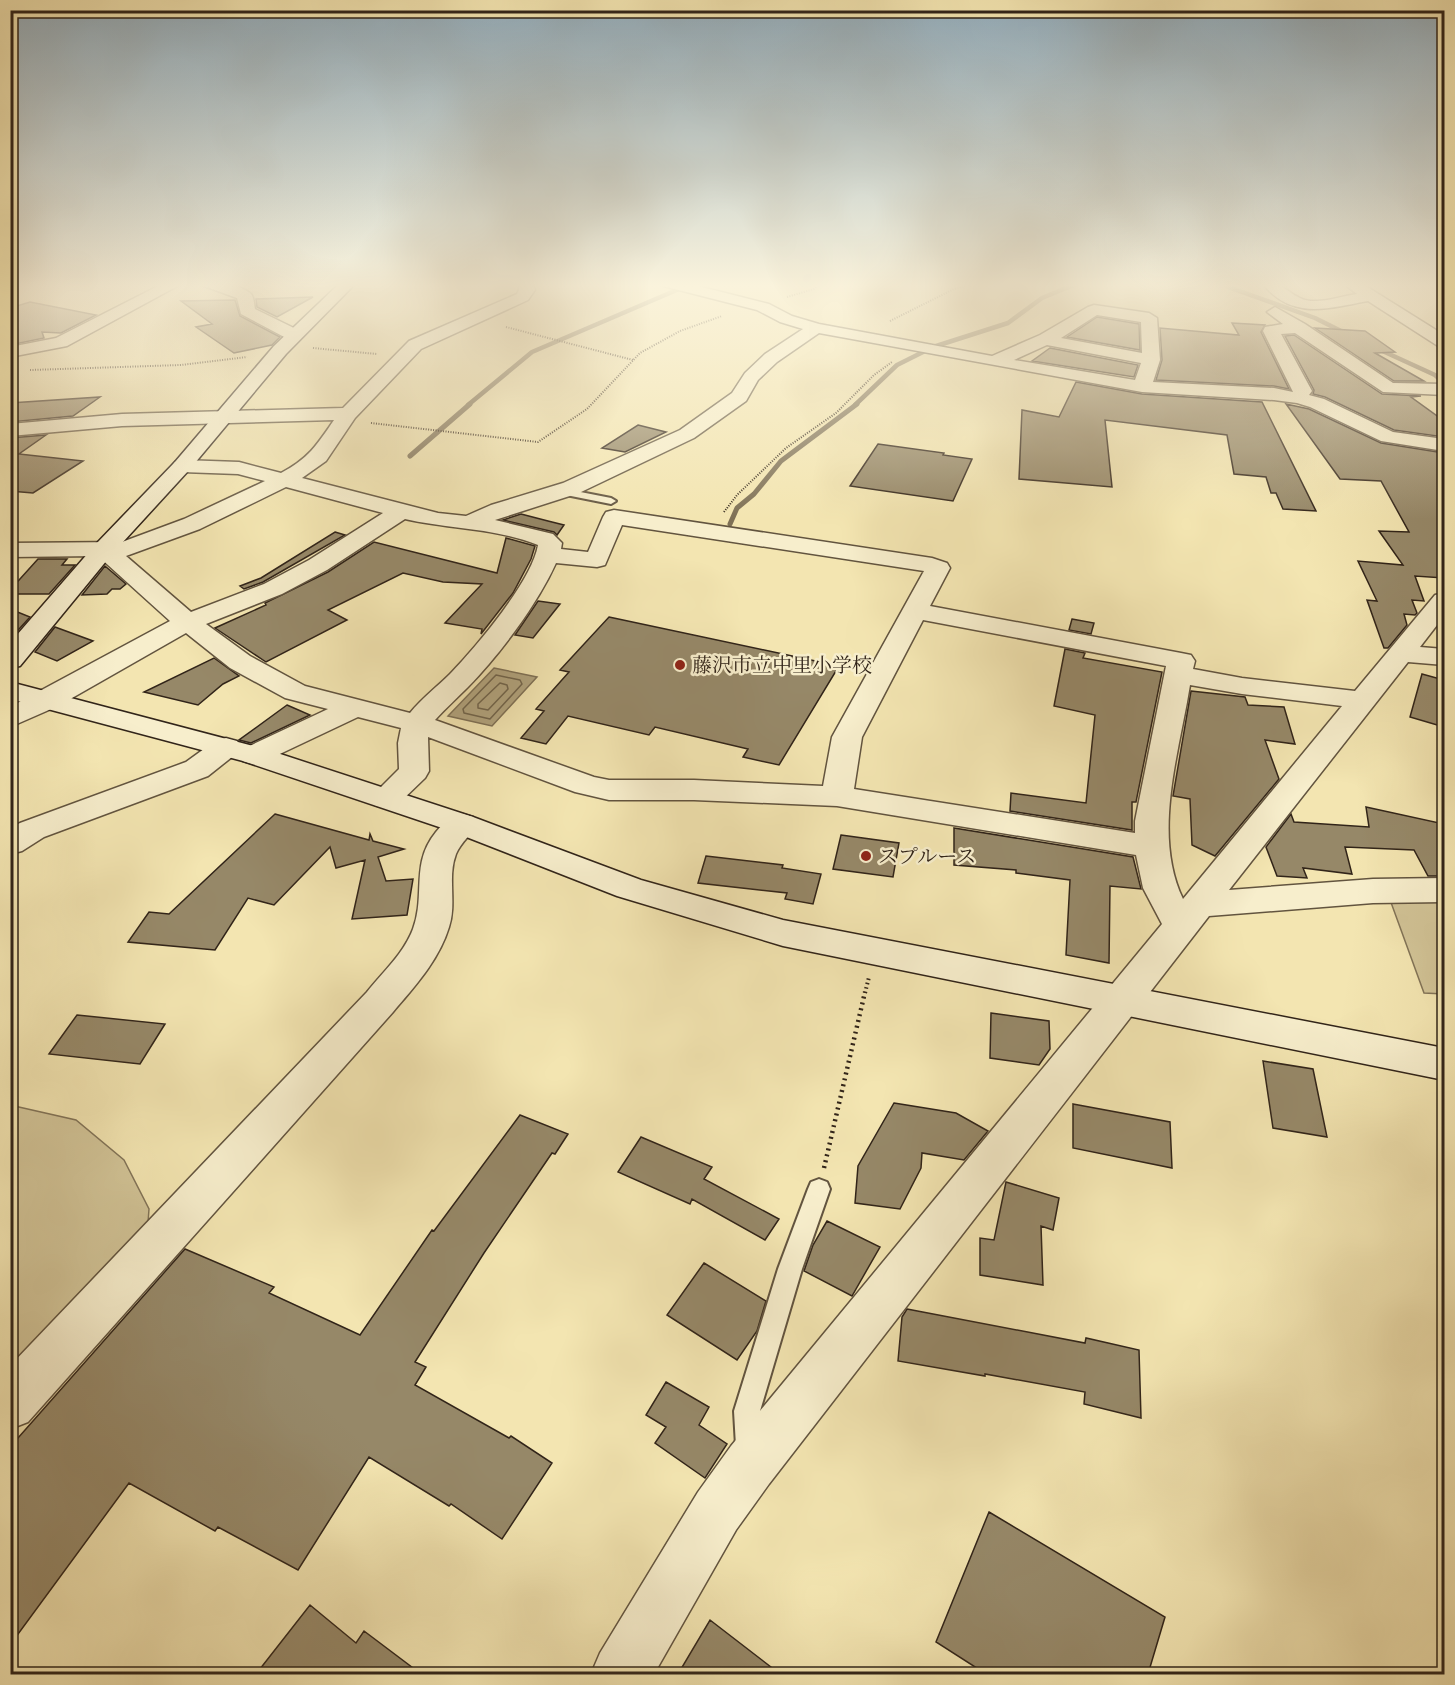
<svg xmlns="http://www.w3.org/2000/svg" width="1455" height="1685" font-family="Cardo,'Noto Serif JP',serif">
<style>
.green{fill:#d2c497;stroke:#827458;stroke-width:1.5}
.water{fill:#b1a37d;stroke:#7e7055;stroke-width:1.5}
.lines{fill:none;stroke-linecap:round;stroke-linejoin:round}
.shore{stroke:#71644b;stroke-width:1.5}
.stream-far1{stroke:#7e7055;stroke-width:4.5}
.stream{stroke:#7e7055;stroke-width:5}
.building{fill:#968868;stroke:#312419;stroke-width:1.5}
.lane-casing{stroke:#62543f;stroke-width:4}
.street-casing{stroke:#62543f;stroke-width:3}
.secondary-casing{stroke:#312419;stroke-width:3}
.path-far2{stroke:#312419;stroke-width:2;stroke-dasharray:1 1.5;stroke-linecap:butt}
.path-far1{stroke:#312419;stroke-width:4;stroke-dasharray:1.5 3;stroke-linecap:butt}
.path{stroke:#312419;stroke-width:4.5;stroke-dasharray:2 4;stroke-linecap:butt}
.lane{fill:#f7eecc;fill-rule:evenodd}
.street{fill:#f7eecc;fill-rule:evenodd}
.secondary{fill:#f7eecc;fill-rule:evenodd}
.poi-dot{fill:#8f2418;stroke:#f7eecc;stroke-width:2}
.labels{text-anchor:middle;stroke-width:5;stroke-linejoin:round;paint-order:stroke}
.poi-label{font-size:20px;fill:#312419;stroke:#f7eecc;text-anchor:start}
</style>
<rect width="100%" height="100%" fill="#f3e5b1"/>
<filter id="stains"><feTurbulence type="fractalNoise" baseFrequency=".00333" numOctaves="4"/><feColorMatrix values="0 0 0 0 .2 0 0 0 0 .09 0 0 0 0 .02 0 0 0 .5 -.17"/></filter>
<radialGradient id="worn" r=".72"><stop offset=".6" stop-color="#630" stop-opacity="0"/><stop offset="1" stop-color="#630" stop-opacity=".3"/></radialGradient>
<path class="green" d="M1389,897H1444V994L1424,993Z
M10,1105L76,1120L124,1160L149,1209L145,1264L10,1403Z"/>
<path class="water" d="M494,668L537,677L492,726L448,716Z"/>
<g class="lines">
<path class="shore" d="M496,675L520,680L522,684L490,719L464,713L463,709Z
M500,683L507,685L508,689L488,710L478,708V704Z"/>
<path class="stream-far1" d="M1224,283L1228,287L1315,318L1345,333
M1376,348L1435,375L1444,383
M468,405L532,352L693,283
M855,405L897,365L933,347L1008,323L1042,298L1078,283"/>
<path class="stream" d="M410,456L470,404
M730,524L737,508L754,494L781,461L857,404"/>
</g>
<path class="building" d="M313,297L277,317L257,307L256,299Z
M235,300L240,316L280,337L272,345L234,353L196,327L212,324L181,301Z
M30,302L96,315L61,333L42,332L44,338L10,345V308Z
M1097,317L1139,324L1140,350L1067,337Z
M1232,323L1265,325L1261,332L1289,389L1274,386L1156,380L1162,360L1160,328L1239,335Z
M1315,328L1365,331L1395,352L1375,353L1424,381H1394Z
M1294,335L1382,394L1421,396L1411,397L1444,421V437L1394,430L1325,397L1313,394L1314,390L1285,336Z
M1050,348L1138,365L1134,377L1032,361Z
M1076,382L1142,394L1262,402L1316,511L1283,509L1276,493H1271L1266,477L1234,474L1227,435L1105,420L1112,487L1019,479L1022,410L1059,417Z
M100,397L73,416L10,422V403Z
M1286,404L1309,409L1381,443L1444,453V578L1415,576L1424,601L1412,600L1417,613L1415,615L1404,614L1407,625L1388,648H1384L1367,600L1377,601L1358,561L1403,565L1379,531L1409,532L1381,481L1340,479Z
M638,425L666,432L625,452L602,448Z
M46,435L19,454L83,461L33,493L10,491V438Z
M878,444L944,453L943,455L972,459L953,501L850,486Z
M521,514L548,521L564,525L557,535L554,532L503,520Z
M335,532L345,535L263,582L244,589L240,586L261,578Z
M506,538L535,546L531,559L513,593L481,634L482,629L445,623L482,584L443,582L403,573L328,610L347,620L266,662L215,628L266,605L265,603L328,572L374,542L497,573Z
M38,559H67L62,565H75L49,594H10V590Z
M105,566L126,584L120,589H112L107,594L82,595Z
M538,601L560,604L533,638L515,635Z
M10,609L30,617L10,639Z
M609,617L839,666L779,765L743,757L748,749L655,727L649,735L568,716L546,744L521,738L544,711L536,709L569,672L560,670Z
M1072,619L1094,623L1091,634L1069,630Z
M55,627L93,641L57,661L35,652Z
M1065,649L1085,653L1083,658L1162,672L1136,802H1132V830L1010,811L1011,793L1086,803L1095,715L1054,706Z
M214,658L239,676L223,684L198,705L144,692Z
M1422,674L1444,680V727L1410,717Z
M1191,691L1245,697L1248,705L1284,707L1295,744L1265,740L1279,779L1215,856L1192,845L1190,799L1173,796Z
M287,705L310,715L251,743L239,740Z
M1366,807L1444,824V876H1428L1414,850L1345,847L1352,874L1303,868L1307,878L1277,876L1266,847L1291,814L1294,822L1369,827Z
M275,814L369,840L370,834L373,841L404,849L378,857L386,881L413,879L407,915L352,919L365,860L336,868L330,847L274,905L248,898L215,950L128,942L149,912L169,914Z
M954,828L1133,857L1141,889L1110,886L1109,963L1066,955L1070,880L1016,873V870L954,865Z
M841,835L899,843L893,877L833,869Z
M706,856L783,865L782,868L821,874L813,904L785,899L787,893L698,883Z
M991,1013L1049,1021L1050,1049L1039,1065L990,1058Z
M77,1015L165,1024L140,1064L49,1054Z
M1263,1061L1313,1069L1327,1137L1273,1128Z
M894,1103L956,1113L988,1131L964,1160L922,1153L921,1168L900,1209L855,1203L858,1166Z
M1073,1104L1170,1122L1172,1168L1073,1148Z
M520,1115L568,1134L555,1154L552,1153L484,1253L415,1362L426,1367L415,1385L509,1438L511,1436L552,1463L502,1539L451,1504L449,1506L369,1457L298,1570L218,1527L215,1531L129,1483L10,1645V1447L185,1249L274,1287L269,1293L360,1335L432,1230L434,1231Z
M641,1137L712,1167L704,1179L779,1219L765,1240L692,1199L690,1204L618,1172Z
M1006,1182L1059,1198L1053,1230L1041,1226L1043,1285L980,1275V1238L994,1240Z
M827,1221L880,1247L852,1296L804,1271L813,1245Z
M704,1263L766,1301L757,1331L737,1360L667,1315Z
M907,1309L1085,1343L1086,1338L1139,1350L1141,1418L1084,1404L1085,1392L985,1374V1376L898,1361L902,1317Z
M666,1382L709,1407L699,1425L727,1444L705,1478L655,1443L666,1427L646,1415Z
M989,1512L1165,1617L1148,1674H986L936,1642Z
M310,1605L356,1643L364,1631L421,1674H256Z
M710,1620L780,1674H678Z"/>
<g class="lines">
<g class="lane-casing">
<path id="lane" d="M560,488L611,498L616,501L611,504L556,493V489Z
M819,1179L827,1182L830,1189L802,1269L760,1411L762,1446L758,1455L749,1459L740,1455L736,1446L734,1411L778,1269L808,1189L811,1182Z"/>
</g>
<g class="street-casing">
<path id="street" d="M164,283H183L67,346L10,357V347L56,338Z
M202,283C215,283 241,284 251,294C254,298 254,304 255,309L300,331L302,335L300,339H288L241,314L237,298L204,286Z
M518,283H533L535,290L528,300L421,349L355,418L326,461L302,478L438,513L466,516L491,505L563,483L680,430L732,393L745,373L765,354L803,329L780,322L757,310L663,286L661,283H686L769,304L792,316L819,324L992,356L1040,335L1088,307L1094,305L1149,313L1157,318L1160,360L1153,382L1274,388L1293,392L1263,331L1265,327L1283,324L1267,312L1275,307L1305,324L1393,383L1444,384V395L1383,392L1295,333L1281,334L1312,391L1309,395L1324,399L1393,432L1444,439V451L1381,441L1310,407L1297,403L1274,400L1142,392L819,333L777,362L758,380L746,401L694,438L579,493L495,520L553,534L562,543L561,549L588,552L603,517L606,512L614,510L932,558L947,563L950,568L930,606L1181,653L1191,655L1195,661L1193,669L1242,678L1355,691L1435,595L1444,593V616L1420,647L1444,649V665L1408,662L1229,890L1373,879L1444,878V902L1373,903L1209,916L769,1484L736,1530L654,1674H591L600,1653L698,1492L731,1446L1162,924L1143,888L1136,855L837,806L694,800H609L575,792L428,737L429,771L425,778L397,805L386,808L375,805L370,798L399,769L398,743L401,728L358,717L265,761L254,764L243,761L239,755L243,749L328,709L285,698L230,668L186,633L58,706L10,727V707L170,621L98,556L10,557V543L122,542L184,519L265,481L238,474L182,472L175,470L172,466L175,462L182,460L239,462L281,473C308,459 317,445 334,420L122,426L10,436V424L122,414L343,408L409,341L517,294L519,290ZM1097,315L1141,322L1142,353L1061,338ZM1047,345L1141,363L1135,380L1014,360ZM286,487L383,513L309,560L264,584L191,612L126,556L200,529ZM405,519C448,529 496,528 538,545C532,581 476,647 450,674C437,687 422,698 410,713L305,686L250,656L206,624L282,594L327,570ZM622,525L924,571L832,737L823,786L694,780H609L594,777L435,720C446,708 457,698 468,687C500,654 537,605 556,563L597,567L605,565ZM923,620L1166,666L1135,821V833L854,789L862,737ZM1190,685L1242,694L1342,706L1183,899C1152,834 1179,754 1190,685Z
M1262,283C1286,283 1281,289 1300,298C1315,306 1341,296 1357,294L1343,283H1361L1444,335V347L1438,346L1368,301C1328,308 1292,321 1262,283Z
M226,738L237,741L241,747L237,753L208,776L44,837L22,851L10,854V828L20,823L186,762L215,741Z
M462,814L473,817L478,824C472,834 461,842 456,854C447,877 457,903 449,927C439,960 415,986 393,1012L28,1422L10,1429V1366L367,992C383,972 404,953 413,929C426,894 410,864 436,832C444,822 450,817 462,814Z"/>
</g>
<g class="secondary-casing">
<path id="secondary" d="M340,283H356L286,354L189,470L112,554L20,666L10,668V643L96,544L175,462L274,346Z
M10,682L265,749L473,817L641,880L783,920L1444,1048V1080L783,946L617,896L451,831L243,761L10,699Z"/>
</g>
<path class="path-far2" d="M787,297L814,289L822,283
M890,321L954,289L977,283
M506,327L633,360
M313,348L377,354
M30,370L181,365L247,357
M371,423L538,442L587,409L640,353L680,331L722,316
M724,512L737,495L786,448L836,413L874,375L892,362"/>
<path class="path-far1" d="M865,993L869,977"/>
<path class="path" d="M824,1168L865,992"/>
<use href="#lane" class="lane"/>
<use href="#street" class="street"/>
<use href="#secondary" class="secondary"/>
</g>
<linearGradient id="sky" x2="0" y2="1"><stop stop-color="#92adbd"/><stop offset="0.55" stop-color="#faf3dc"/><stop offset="1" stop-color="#faf3dc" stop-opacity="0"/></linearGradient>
<rect width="1455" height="519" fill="url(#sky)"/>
<g class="poi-dot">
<circle cx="680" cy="665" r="6"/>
<circle cx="866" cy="856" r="6"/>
</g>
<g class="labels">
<g class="poi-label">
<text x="692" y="672">藤沢市立中里小学校</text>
<text x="878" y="863">スプルース</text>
</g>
</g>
<rect width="1455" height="1685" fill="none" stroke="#f3e5b1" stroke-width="36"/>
<rect x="12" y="12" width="1431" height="1661" fill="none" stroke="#312419" stroke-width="3"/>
<rect x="18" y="18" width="1419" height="1649" fill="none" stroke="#312419" stroke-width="1.5"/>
<rect width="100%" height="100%" filter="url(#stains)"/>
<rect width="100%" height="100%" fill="url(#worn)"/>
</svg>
